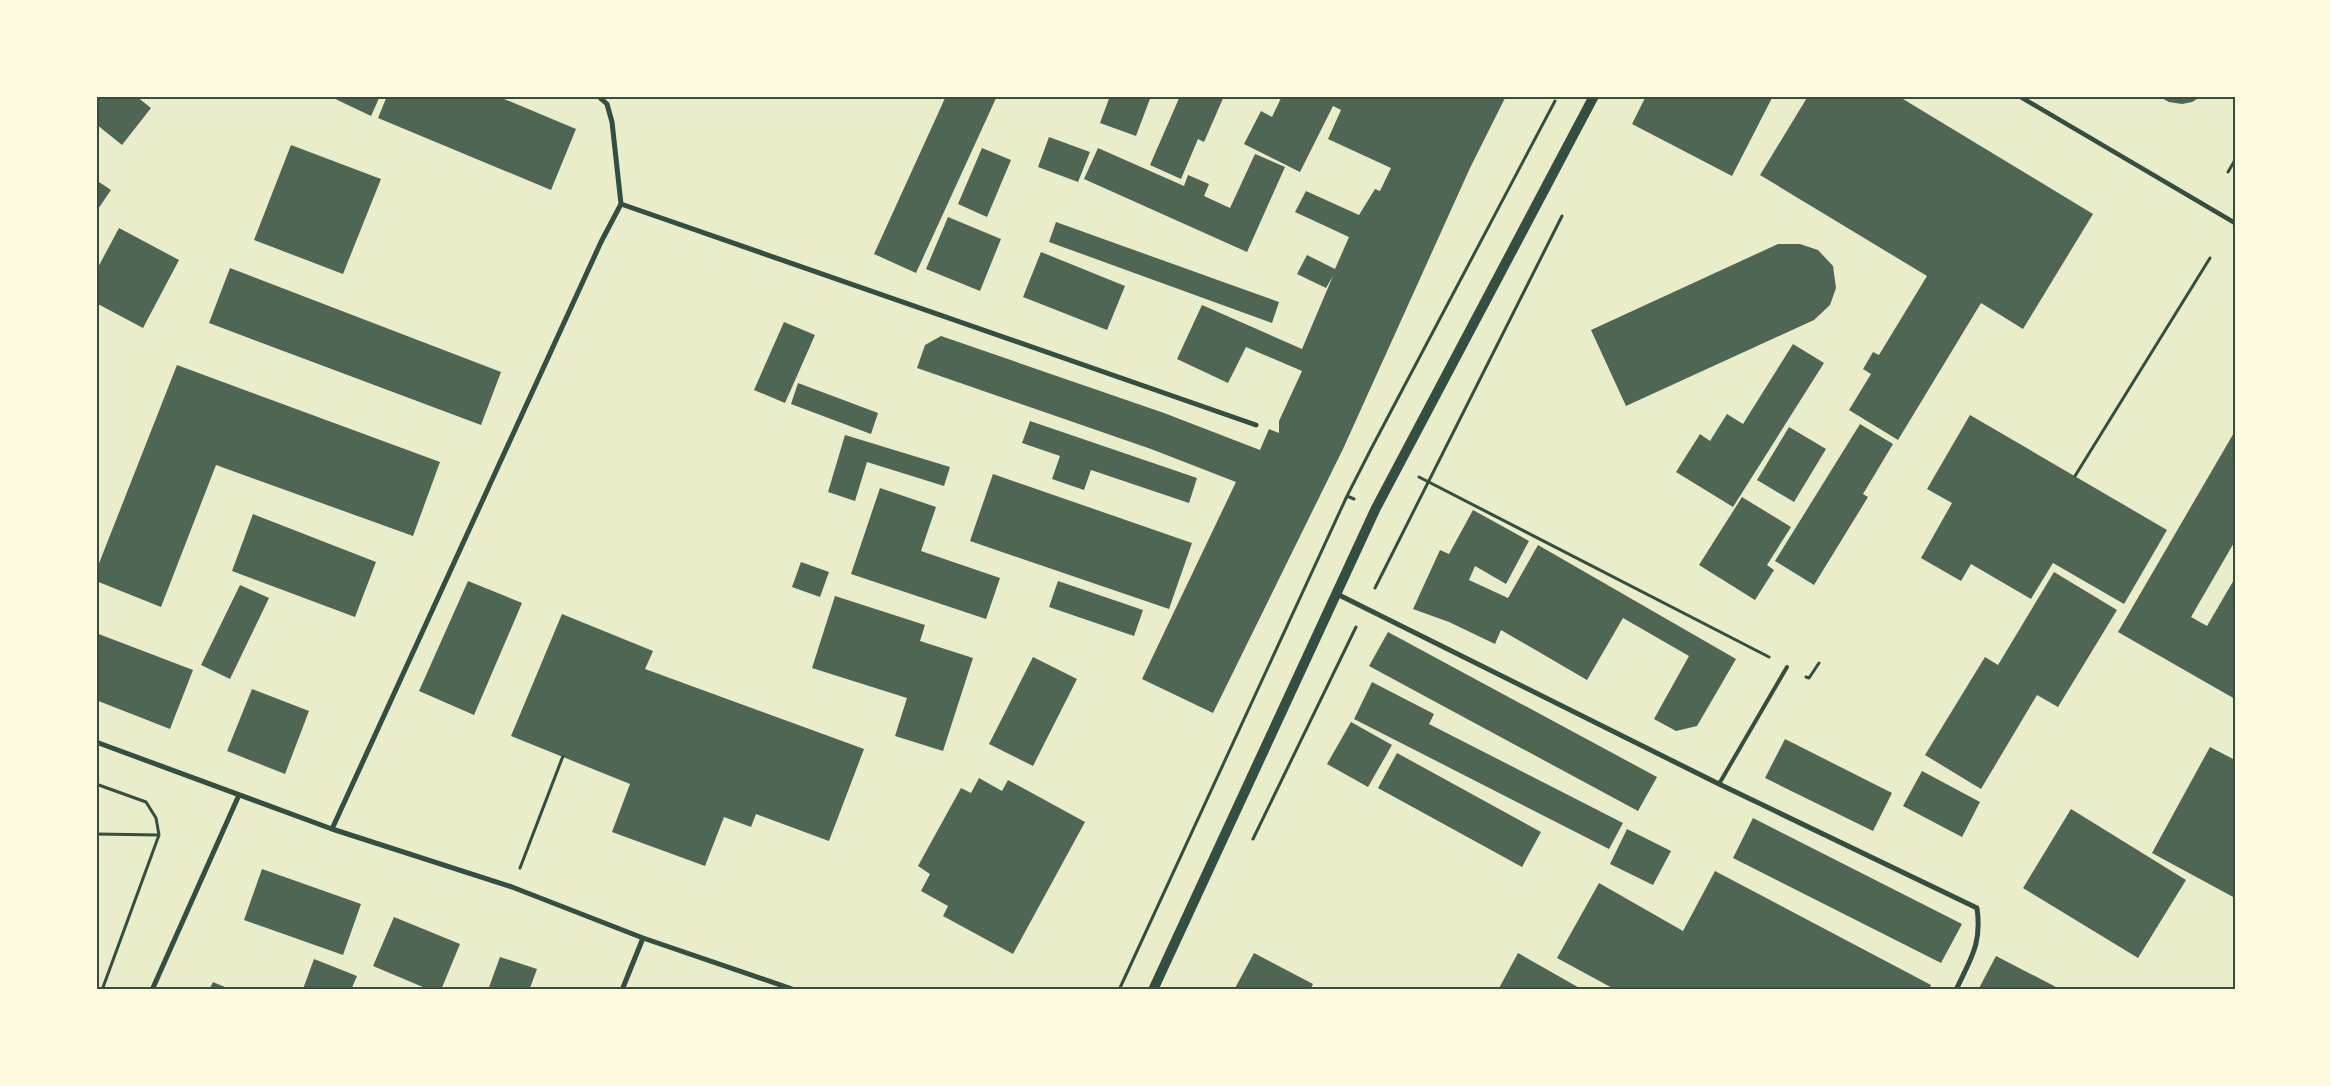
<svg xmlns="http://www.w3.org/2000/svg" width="2331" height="1086" font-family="'IBM Plex Sans',sans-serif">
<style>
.building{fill:#4f6655}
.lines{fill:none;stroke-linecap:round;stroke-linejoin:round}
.path{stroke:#344e41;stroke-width:3}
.service{stroke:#344e41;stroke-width:4}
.pedestrian{stroke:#344e41;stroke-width:4.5}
.minor{stroke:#344e41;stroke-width:5}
.secondary{stroke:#344e41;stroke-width:10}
.neatline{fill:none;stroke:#344e41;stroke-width:2}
</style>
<rect width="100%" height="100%" fill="#e9edc9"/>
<path class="building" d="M96,96H136L151,108L122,145L96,124Z
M329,96H380L371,116Z
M387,96H497L576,129L551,190L378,118Z
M946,96H997L916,273L874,254Z
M1110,96H1151L1136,136L1100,123Z
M1180,96H1224L1204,142L1198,139L1181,179L1150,165Z
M1282,96H1506L1470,168L1343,449L1213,713L1142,679L1236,482L1151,449L917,368L925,345L941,336L1164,413L1260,450L1269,429L1279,433V421L1302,371L1246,347L1228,383L1177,359L1202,305L1302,349L1333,276L1326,288L1297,274L1307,255L1335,269L1349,237L1295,212L1306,191L1359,215L1375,189L1380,191L1391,168L1328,139L1341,110L1333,106L1300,172L1244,144L1261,111L1272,117Z
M1646,96H1773L1732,176L1632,124Z
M1808,96H1898L2093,214L2023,329L1981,303L1898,440L1849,410L1871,374L1863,369L1873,352L1879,355L1927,276L1760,175Z
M2158,96H2202L2192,102L2182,104L2169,102Z
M1049,137L1090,152L1078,182L1038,167Z
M291,145L381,179L343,274L254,240Z
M982,148L1011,160L987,217L958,204Z
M1098,148L1184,186L1188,175L1209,184L1204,196L1230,208L1255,154L1285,167L1247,252L1084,179Z
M96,180L111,190L96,212Z
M948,217L1001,239L980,291L926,269Z
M1056,222L1279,302L1272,323L1049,242Z
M119,228L179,260L143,328L96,303V271Z
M1778,244H1800L1818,250L1833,266L1836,288L1830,305L1814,320L1626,406L1591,330Z
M1041,252L1125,286L1107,330L1023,297Z
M230,268L501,372L481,425L209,323Z
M784,322L815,335L785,403L754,390Z
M1793,344L1824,363L1733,507L1676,472L1700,434L1710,441L1727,414L1743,424Z
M177,365L440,462L413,536L216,465L161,607L96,581V571Z
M798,383L878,413L871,434L791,404Z
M1970,415L2167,530L2124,604L2053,563L2031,599L1971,564L1961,581L1921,558L1952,503L1927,489Z
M1030,421L1197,478L1189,503L1091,470L1084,490L1052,479L1060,456L1022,443Z
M1860,424L1893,444L1863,494L1868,497L1814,585L1775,561Z
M1789,427L1826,449L1794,502L1757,480Z
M2235,431V541L2191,617L2207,626L2235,578V699L2118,632Z
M845,435L950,467L944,486L867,462L855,501L828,492Z
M993,474L1192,543L1169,609L970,541Z
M880,488L936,507L921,551L1000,578L986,619L851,574Z
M1742,497L1791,527L1767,565L1774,570L1755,600L1699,565Z
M1473,510L1529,541L1506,584L1475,566L1469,580L1508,598L1538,545L1736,659L1697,726L1676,731L1654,719L1689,656L1623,618L1587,680L1501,630L1495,644L1449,622L1413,609L1440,550L1449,554Z
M253,514L376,562L355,617L232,571Z
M801,562L829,572L820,597L792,587Z
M2054,572L2117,610L2058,707L2037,695L1981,789L1925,755L1985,657L1998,665Z
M468,581L522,603L474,715L419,691Z
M1058,581L1143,610L1134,636L1049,607Z
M240,585L269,598L230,679L201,665Z
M835,596L925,625L920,641L973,658L943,751L895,736L907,698L812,668Z
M562,614L653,651L645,669L864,749L829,841L756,814L751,827L724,817L705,866L612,832L630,784L511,736Z
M1388,632L1657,777L1638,811L1369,666Z
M96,633L193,670L170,729L96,700Z
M1033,657L1077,679L1033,766L989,744Z
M1372,682L1434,714L1429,724L1623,823L1609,849L1354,719Z
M252,689L309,711L285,774L227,751Z
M1351,722L1392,745L1368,787L1327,764Z
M1785,739L1892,793L1873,831L1765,778Z
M2210,747L2235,760V898L2152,853Z
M1397,753L1541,832L1522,867L1378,788Z
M1922,771L1980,802L1962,837L1903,806Z
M979,778L1002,791L1008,780L1085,822L1013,954L943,916L948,906L921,891L930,874L918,866L961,788L971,793Z
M2071,809L2186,880L2138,958L2023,888Z
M1753,818L1962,924L1941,963L1733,858Z
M1627,829L1671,851L1653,885L1610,864Z
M262,869L361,904L343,955L244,920Z
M1715,871L1931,985L1929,990H1616L1557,958L1599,883L1683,931Z
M394,917L460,944L441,990H430L373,966Z
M1254,953L1313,984L1310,990H1234Z
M1518,953L1583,990H1498Z
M1996,956L2056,987L2055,990H1978Z
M500,957L537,969L530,988L535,990H488Z
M314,959L357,976L351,990L303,989Z
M213,982L232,990H209Z"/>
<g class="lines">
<path class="path" d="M2228,172L2235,160
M2075,476L2210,258
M1419,477L1769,657
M1354,499L1347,496L1371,449L1555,101
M1375,588L1562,216
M1806,677L1809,678L1819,663
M96,784L146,802L156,818L159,835L102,990
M96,834L159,835
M1253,839L1356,627
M520,868L563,756
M1119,990L1347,496"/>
<path class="service" d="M1719,784L1787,667"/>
<path class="pedestrian" d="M2019,96L2235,223"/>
<path class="minor" d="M598,96L607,104L612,122L621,204
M1337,594L1719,784L1977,908C1982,944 1971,958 1956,990
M96,742L332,829L512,887L643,938L795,990
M332,829L601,242L621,204L1256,425
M152,990L239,795
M622,990L643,938"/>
<path class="secondary" d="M1153,990L1376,508L1594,96"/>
</g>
<rect width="2331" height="1086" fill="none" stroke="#fefae0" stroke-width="195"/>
<rect x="98" y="98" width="2136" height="890" class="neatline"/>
</svg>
